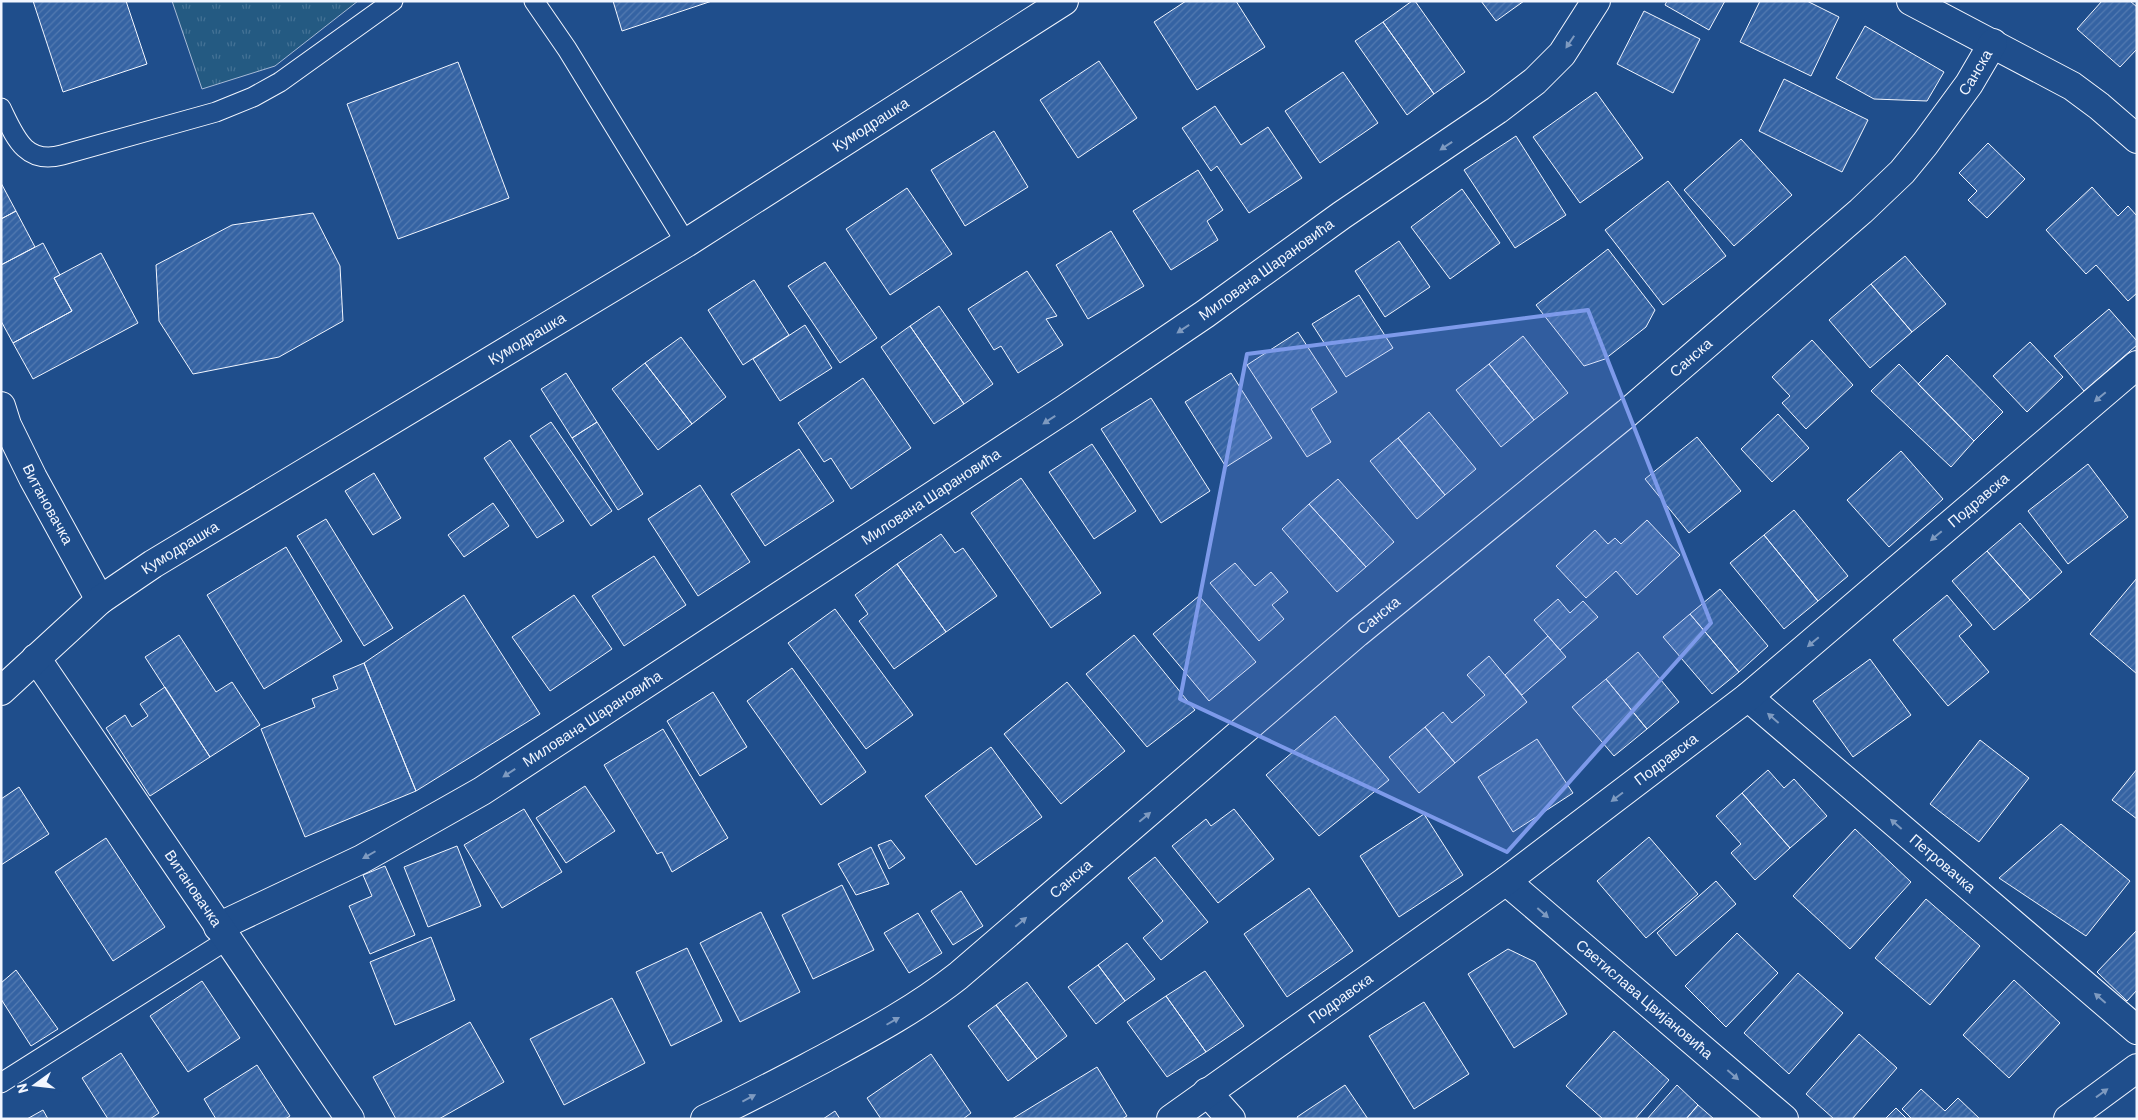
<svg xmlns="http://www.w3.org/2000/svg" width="2138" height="1120" font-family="Barlow,sans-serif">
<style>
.park{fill:url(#park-tufts);stroke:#a8bbd7}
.building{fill:url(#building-hatch);stroke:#f2f6ff}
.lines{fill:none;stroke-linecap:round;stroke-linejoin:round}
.service-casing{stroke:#f2f6ff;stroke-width:21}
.minor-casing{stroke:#f2f6ff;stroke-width:30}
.tertiary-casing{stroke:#f2f6ff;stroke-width:30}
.service{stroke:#1f4e8c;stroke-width:19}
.minor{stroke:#1f4e8c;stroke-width:28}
.tertiary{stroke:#1f4e8c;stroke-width:28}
.oneway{fill:#7e9ac0}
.marked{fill:#7d9aea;fill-opacity:0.2;stroke:#7d9aea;stroke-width:4;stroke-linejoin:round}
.labels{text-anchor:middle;stroke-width:4;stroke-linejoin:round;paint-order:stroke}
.street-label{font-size:15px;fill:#f2f6ff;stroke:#1f4e8c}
</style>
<defs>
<pattern id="park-tufts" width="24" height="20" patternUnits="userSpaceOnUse" patternTransform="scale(1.25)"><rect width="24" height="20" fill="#245a82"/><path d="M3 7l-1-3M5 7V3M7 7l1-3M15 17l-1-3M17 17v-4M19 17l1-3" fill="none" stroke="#447295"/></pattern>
<pattern id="building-hatch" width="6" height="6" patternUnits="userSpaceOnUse" patternTransform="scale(1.25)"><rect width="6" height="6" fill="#3563a3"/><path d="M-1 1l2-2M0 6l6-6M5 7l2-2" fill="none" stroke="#537ab1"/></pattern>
</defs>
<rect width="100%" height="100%" fill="#1f4e8c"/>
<path class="park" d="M172,1H358L275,66L202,89Z"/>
<path class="building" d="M33,1H126L147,64L63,92Z
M613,1H712L622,31Z
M1186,1H1236L1265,47L1197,90L1154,22Z
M1412,1H1415L1465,72L1434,94L1383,22Z
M1481,1H1524L1496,21Z
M1667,1H1725L1709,30L1665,5Z
M1760,1H1807L1839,17L1811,76L1740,42Z
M2102,1H2130L2137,7V49L2120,67L2077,29Z
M1644,11L1700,39L1673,93L1617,64Z
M1383,22L1434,94L1407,115L1355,41Z
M1865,26L1944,72L1927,101L1874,99L1836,78Z
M1099,61L1137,118L1078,158L1040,100Z
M458,62L509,198L398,239L347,104Z
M1343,72L1378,123L1320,163L1285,111Z
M1784,79L1868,120L1842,172L1759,131Z
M1596,92L1643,158L1580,203L1533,137Z
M1215,106L1241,145L1268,127L1302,178L1249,213L1217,166L1211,171L1182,128Z
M994,131L1028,187L965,226L931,170Z
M1516,136L1566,215L1515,248L1464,170Z
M1741,139L1792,195L1734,246L1684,190Z
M1988,143L2025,179L1987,218L1968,200L1977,191L1959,173Z
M1198,170L1223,210L1207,221L1218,240L1171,270L1133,211Z
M1668,181L1726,256L1663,305L1605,230Z
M1,183L16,211L1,219Z
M2092,187L2118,216L2128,206L2137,216V293L2128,301L2096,265L2086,274L2046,230Z
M907,188L952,254L890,295L846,229Z
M1462,189L1500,243L1450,279L1411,227Z
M16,211L35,247L1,265V219Z
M313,213L340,266L343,321L279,357L193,374L159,321L156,265L232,225Z
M1111,231L1144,286L1088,319L1056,265Z
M1399,241L1430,287L1385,317L1355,271Z
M43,243L60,275L54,278L72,311L13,343L1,321V265Z
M1608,249L1655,310L1646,327L1605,359L1584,366L1536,305Z
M101,253L138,323L33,379L13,343L72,311L54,278Z
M1905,256L1946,304L1912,332L1871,284Z
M825,262L877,338L840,363L788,286Z
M1027,271L1057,316L1046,319L1063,345L1018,373L1001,346L994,350L968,309Z
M754,280L789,335L743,365L708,310Z
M1871,284L1912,332L1870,368L1829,320Z
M1359,295L1393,348L1346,377L1312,324Z
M939,306L993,384L964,404L910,326Z
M2109,309L2137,341V345L2084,391L2054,356Z
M805,325L832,368L780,401L753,359Z
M910,326L964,404L934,424L881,347Z
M1298,332L1337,392L1311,409L1331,442L1307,457L1247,365Z
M1523,336L1568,393L1534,420L1489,364Z
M681,337L726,397L692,424L645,363Z
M1812,340L1853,385L1806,429L1782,403L1790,396L1772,377Z
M2030,342L2063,377L2027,412L1993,376Z
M1947,355L2003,412L1974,441L1918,384Z
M645,363L692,424L658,450L612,389Z
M1489,364L1534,420L1501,447L1456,390Z
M1899,364L1974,441L1951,467L1871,391Z
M566,373L597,422L572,438L541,389Z
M1231,373L1272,438L1226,467L1185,402Z
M863,378L911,448L851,489L831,458L824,462L798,423Z
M1151,398L1210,491L1161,523L1101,429Z
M1429,412L1476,469L1445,495L1398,438Z
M1778,414L1809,448L1772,482L1741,449Z
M551,422L612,511L591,526L530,436Z
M597,422L643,494L618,510L572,438Z
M1697,437L1741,491L1689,533L1645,479Z
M1398,438L1445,495L1417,519L1370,461Z
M510,440L564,521L537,538L484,458Z
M1092,444L1136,511L1094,539L1049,472Z
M799,449L834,501L765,546L731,494Z
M1901,451L1943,499L1889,547L1847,500Z
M2088,464L2128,517L2068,564L2028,511Z
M374,473L401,518L373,535L345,491Z
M1021,478L1101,593L1051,628L971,513Z
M1338,479L1394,542L1366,567L1309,504Z
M700,485L750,562L698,596L648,519Z
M493,503L509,526L464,557L448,535Z
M1309,504L1366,567L1337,592L1282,529Z
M1794,510L1848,576L1818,601L1764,535Z
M326,519L393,628L364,646L297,536Z
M1647,520L1680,555L1637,595L1616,571L1586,598L1556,566L1595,530L1608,544L1615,538L1621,544Z
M2020,523L2062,572L2030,600L1987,551Z
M941,534L955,553L963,548L997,596L946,632L897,564Z
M1764,535L1818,601L1784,629L1730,563Z
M286,547L342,641L264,689L207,595Z
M1987,551L2030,600L1994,630L1952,581Z
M654,556L686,605L624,646L592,596Z
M1235,563L1255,586L1271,572L1288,592L1272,605L1284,619L1259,641L1210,583Z
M897,564L946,632L894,669L859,621L868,614L855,595Z
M2137,578V674L2090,634Z
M1720,589L1768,646L1739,672L1690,614Z
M464,595L540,714L416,791L364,663Z
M574,595L612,649L550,691L512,637Z
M1947,595L1972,625L1959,636L1989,672L1948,706L1893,640Z
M1199,596L1256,662L1209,701L1153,634Z
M1558,599L1570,613L1583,601L1598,617L1560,650L1534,620Z
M835,609L913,715L866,749L788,643Z
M1690,614L1739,672L1712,694L1663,637Z
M179,635L216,692L232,682L260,725L210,757L145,657Z
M1134,635L1195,710L1147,747L1086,674Z
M1548,636L1566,657L1522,695L1505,675Z
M1638,652L1679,702L1647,729L1606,679Z
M1489,656L1527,702L1455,763L1425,727L1443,712L1452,723L1485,695L1467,675Z
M1870,659L1911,715L1853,757L1813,701Z
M364,663L416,791L305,837L261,729L315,707L312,699L338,689L333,676Z
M792,668L866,772L821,805L747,701Z
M1606,679L1647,729L1614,756L1572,707Z
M1067,682L1125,751L1061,804L1004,734Z
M165,687L210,757L150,796L106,728L125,715L132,727L148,716L140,704Z
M713,692L747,747L700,776L667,721Z
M1335,716L1389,780L1319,836L1266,775Z
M1425,727L1455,763L1419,793L1389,757Z
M663,729L728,838L672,872L662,852L657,854L604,765Z
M1537,739L1573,793L1513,832L1478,777Z
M1980,740L2029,778L1979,842L1930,804Z
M991,747L1042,817L976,865L925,796Z
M2137,769V819L2112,800Z
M1768,770L1784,788L1794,779L1827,816L1790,848L1742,793Z
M585,786L615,831L566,863L536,818Z
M19,787L49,834L1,865V799Z
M1742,793L1790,848L1755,880L1731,853L1741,844L1716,816Z
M524,809L562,872L502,908L464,845Z
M1234,809L1274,859L1218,903L1172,846L1206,819L1211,826Z
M1424,814L1463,875L1399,917L1360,856Z
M2061,824L2130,881L2086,936L1999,878Z
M1855,829L1911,882L1850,949L1793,896Z
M1649,837L1698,894L1646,938L1597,881Z
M106,838L165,927L113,961L55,872Z
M891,840L905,858L889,869L878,845Z
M457,846L481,906L428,927L404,867Z
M871,847L889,884L856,895L838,864Z
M1155,857L1208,922L1161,960L1143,938L1163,921L1128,878Z
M385,866L415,935L370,954L349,906L372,896L363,875Z
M1716,881L1736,904L1676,956L1657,933Z
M842,885L874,950L813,979L782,915Z
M1309,888L1353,951L1287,997L1244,934Z
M961,891L983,926L953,945L931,911Z
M1926,899L1980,946L1930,1005L1875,958Z
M761,912L800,992L740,1022L700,943Z
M918,913L942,953L909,973L884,933Z
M2137,930V990L2127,1001L2097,972Z
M1737,933L1778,973L1726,1027L1685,986Z
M431,937L455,1000L395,1025L370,962Z
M1127,943L1155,979L1125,1001L1098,965Z
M687,948L722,1021L671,1046L636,972Z
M1508,949L1535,962L1567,1014L1514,1048L1468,974Z
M1098,965L1125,1001L1096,1024L1068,987Z
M16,970L58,1029L31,1046L1,999V983Z
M1205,971L1244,1026L1206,1052L1166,996Z
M1798,973L1843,1013L1789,1074L1744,1033Z
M2014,980L2060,1023L2009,1078L1963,1035Z
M202,981L240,1038L188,1072L150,1016Z
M1027,982L1067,1036L1037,1059L996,1005Z
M1166,996L1206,1052L1167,1077L1127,1022Z
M612,998L645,1063L564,1105L530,1039Z
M1424,1002L1469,1074L1414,1109L1369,1036Z
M996,1005L1037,1059L1008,1081L968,1026Z
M470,1022L504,1082L439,1119H396L373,1077Z
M1614,1031L1669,1080L1635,1119H1603L1566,1086Z
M1859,1034L1897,1068L1852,1119H1834L1806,1094Z
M121,1053L159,1113L150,1119H108L82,1078Z
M931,1054L971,1113L963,1119H881L867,1098Z
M257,1065L290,1116L285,1119H216L204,1099Z
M1097,1067L1127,1116L1122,1119H1012Z
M1345,1085L1368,1119H1298L1297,1117Z
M1677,1085L1698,1105L1686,1119H1647Z
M1921,1089L1945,1111L1958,1098L1980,1119H1912L1902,1109Z
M1698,1105L1714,1119H1686Z
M1896,1108L1907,1119H1885Z
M43,1110L48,1119H27Z
M835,1111L840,1119H823Z"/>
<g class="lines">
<g class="service-casing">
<path id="service" d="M534,1L567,49L686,243
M1,108C15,137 25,165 62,155L216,112L253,97L280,82L393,1
M1,1083L227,940"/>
</g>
<g class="minor-casing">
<g id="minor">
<path d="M1911,1L2072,86L2099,106L2137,139"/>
<path id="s1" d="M1748,697L2137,1030"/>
<path id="s2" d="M1506,881L1784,1119"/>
<path id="s3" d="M218,927L362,859L482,791L1065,409L1205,314L1342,215L1497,110L1535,81L1562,54L1596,1"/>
<path d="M1207,1092L1231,1119"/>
<path id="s4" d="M705,1119C746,1100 785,1079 825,1058C871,1033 916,1009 958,976L1357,633L1627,413L1861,211L1902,172L1925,144L1969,84L1993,43"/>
<path id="s5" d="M1171,1119L1506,881L1748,697L2137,365"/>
<path d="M2068,1119L2137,1068"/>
</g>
</g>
<g class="tertiary-casing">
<g id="tertiary">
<path id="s6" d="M1,406L7,425L33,478L100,600"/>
<path id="s7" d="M36,658L350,1119"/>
<path id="s8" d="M1,691L100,600L153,564L686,243L1064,1"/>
</g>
</g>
<use href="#service" class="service"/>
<use href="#minor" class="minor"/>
<use href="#tertiary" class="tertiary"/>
</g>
<defs><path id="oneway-solid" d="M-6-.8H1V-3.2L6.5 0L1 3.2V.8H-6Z" transform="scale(1.25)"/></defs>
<g class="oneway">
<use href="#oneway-solid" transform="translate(1570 42) rotate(124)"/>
<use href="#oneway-solid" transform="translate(1446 146) rotate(146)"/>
<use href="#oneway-solid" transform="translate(1183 329) rotate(146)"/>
<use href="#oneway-solid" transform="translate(2100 397) rotate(140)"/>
<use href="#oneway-solid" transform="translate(1049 420) rotate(147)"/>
<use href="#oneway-solid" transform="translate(1936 536) rotate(140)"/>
<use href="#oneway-solid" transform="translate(1813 642) rotate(140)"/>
<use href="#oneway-solid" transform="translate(1773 718) rotate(-139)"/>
<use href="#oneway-solid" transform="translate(509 773) rotate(147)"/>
<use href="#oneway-solid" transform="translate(1617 797) rotate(143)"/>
<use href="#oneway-solid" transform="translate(1145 817) rotate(-40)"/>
<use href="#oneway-solid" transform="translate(1896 824) rotate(-139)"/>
<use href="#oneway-solid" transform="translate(369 855) rotate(150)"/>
<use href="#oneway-solid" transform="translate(1543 913) rotate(41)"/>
<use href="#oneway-solid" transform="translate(1021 922) rotate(-40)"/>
<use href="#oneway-solid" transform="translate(2100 998) rotate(-139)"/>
<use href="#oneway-solid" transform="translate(893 1021) rotate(-30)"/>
<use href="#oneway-solid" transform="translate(1733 1075) rotate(41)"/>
<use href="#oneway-solid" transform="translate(2102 1093) rotate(-36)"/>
<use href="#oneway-solid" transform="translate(749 1098) rotate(-28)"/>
</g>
<path class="marked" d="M1588,310L1711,623L1507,852L1180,699L1247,354Z"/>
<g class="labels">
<g class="street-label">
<text dy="5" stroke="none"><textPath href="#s4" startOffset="1655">Санска</textPath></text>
<text dy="5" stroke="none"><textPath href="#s8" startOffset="1040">Кумодрашка</textPath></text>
<text dy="5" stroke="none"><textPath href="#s3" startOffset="1239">Милована Шарановића</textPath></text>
<text dy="5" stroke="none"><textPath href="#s8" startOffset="635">Кумодрашка</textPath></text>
<text dy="5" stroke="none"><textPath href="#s4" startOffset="1250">Санска</textPath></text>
<text dy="5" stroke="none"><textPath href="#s3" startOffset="834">Милована Шарановића</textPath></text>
<text dy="5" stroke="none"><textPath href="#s5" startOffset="1018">Подравска</textPath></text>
<text dy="5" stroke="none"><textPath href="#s6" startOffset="109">Витановачка</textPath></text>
<text dy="5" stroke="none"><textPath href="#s8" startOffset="230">Кумодрашка</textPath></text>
<text dy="5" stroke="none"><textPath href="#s4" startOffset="845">Санска</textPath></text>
<text dy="5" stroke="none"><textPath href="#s3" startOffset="429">Милована Шарановића</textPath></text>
<text dy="5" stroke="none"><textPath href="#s5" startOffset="612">Подравска</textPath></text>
<text dy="5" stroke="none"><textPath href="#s1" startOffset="256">Петровачка</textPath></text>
<text dy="5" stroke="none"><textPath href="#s4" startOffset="440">Санска</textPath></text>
<text dy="5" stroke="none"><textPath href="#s7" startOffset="279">Витановачка</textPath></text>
<text dy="5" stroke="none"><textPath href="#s5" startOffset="208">Подравска</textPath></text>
<text dy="5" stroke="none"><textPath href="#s2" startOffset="182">Светислава Цвијановића</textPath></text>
</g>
</g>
<rect width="2138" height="1120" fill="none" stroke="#f2f6ff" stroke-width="5"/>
<g transform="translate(35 1085) rotate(255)" stroke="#1f4e8c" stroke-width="4" paint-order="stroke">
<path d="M0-4L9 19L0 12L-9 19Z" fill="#f2f6ff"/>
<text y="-8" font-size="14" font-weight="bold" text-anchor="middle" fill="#f2f6ff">N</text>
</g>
</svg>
